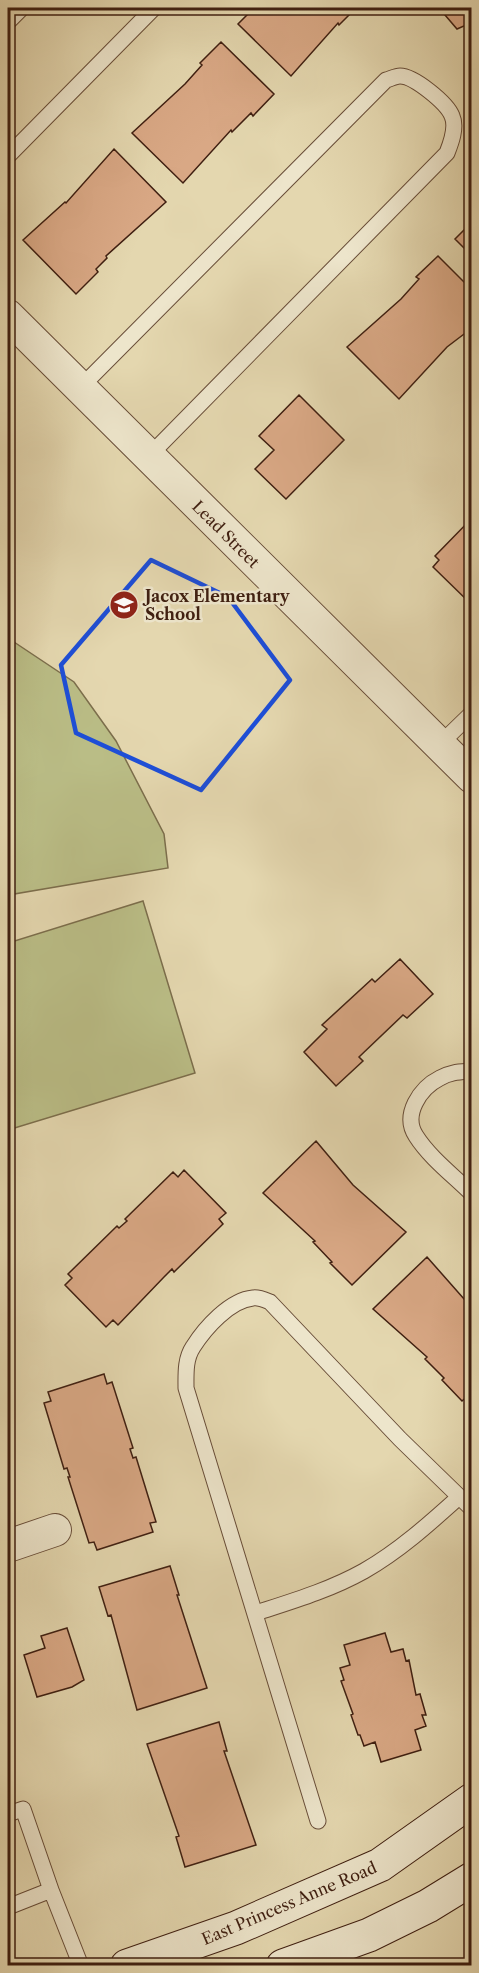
<svg xmlns="http://www.w3.org/2000/svg" width="479" height="1973" font-family="'Libre Caslon Text',serif">
<style>
.green{fill:#babd86;stroke:#7c6e4c;stroke-width:1.5}
.building{fill:#d9a885;stroke:#3f1f11;stroke-width:1.5}
.lines{fill:none;stroke-linecap:round;stroke-linejoin:round}
.service-casing{stroke:#684d38;stroke-width:17}
.minor-casing{stroke:#684d38;stroke-width:34}
.secondary-casing{stroke:#3f1f11;stroke-width:35}
.service{stroke:#ede5cb;stroke-width:15}
.minor{stroke:#ede5cb;stroke-width:32}
.secondary{stroke:#ede5cb;stroke-width:33}
.marked{fill:none;stroke:#1d4ed8;stroke-width:4.5;stroke-linejoin:round}
.labels{text-anchor:middle;stroke-width:5;stroke-linejoin:round;paint-order:stroke}
.street-label{font-size:16px;fill:#3f1f11;stroke:#ede5cb}
.poi-label{font-size:16px;font-weight:bold;fill:#3f1f11;stroke:#ede5cb;text-anchor:start}
</style>
<rect width="100%" height="100%" fill="#e4d7af"/>
<filter id="stains"><feTurbulence type="fractalNoise" baseFrequency=".00333" numOctaves="4"/><feColorMatrix values="0 0 0 0 .2 0 0 0 0 .09 0 0 0 0 .02 0 0 0 .5 -.17"/></filter>
<radialGradient id="worn" r=".72"><stop offset=".6" stop-color="#630" stop-opacity="0"/><stop offset="1" stop-color="#630" stop-opacity=".3"/></radialGradient>
<path class="green" d="M8,638L74,682L116,741L164,834L168,868L8,895Z
M143,901L195,1073L8,1130V943Z"/>
<path class="building" d="M254,8H356L339,25L338,23L291,76L238,24Z
M439,8H472V30L466,25L457,29Z
M221,42L274,94L253,116L251,113L232,132L231,130L183,183L132,133L185,84L202,65L200,63Z
M114,149L166,202L106,256L107,258L96,269L98,272L76,294L23,240L65,202L66,203Z
M472,222V256L455,239Z
M438,256L472,290V328L447,347L399,399L347,347L401,299L419,279L416,277Z
M299,395L344,440L286,499L255,469L274,450L259,436Z
M472,518V605L433,567L439,560L435,556Z
M400,959L433,994L407,1018L403,1015L359,1057L363,1061L336,1086L304,1052L327,1029L322,1025L372,979L375,982Z
M316,1141L353,1185L406,1232L352,1285L330,1263L332,1262L313,1242L315,1241L263,1193Z
M184,1170L226,1213L219,1219L223,1224L174,1272L172,1269L164,1277L118,1325L113,1320L106,1327L65,1285L72,1278L68,1274L117,1226L119,1228L127,1221L125,1219L173,1172L178,1177Z
M427,1257L472,1308V1392L462,1401L442,1380L444,1378L425,1359L427,1357L373,1309Z
M104,1374L107,1384L112,1382L133,1448L130,1449L133,1458L136,1457L156,1522L150,1523L153,1532L97,1550L94,1542L89,1543L68,1477H70L67,1468L64,1469L44,1403L51,1401L48,1392Z
M170,1566L179,1595H177L207,1688L137,1710L111,1615L108,1616L99,1587Z
M67,1628L84,1680L72,1687L37,1697L24,1655L45,1648L41,1636Z
M385,1633L391,1652L403,1649L406,1661L409,1660L416,1695L420,1694L426,1715H422L426,1726L415,1730L421,1750L381,1762L375,1742L364,1746L360,1735H358L351,1715L353,1714L341,1681L344,1680L340,1668L350,1665L344,1645Z
M219,1722L227,1751H224L256,1845L185,1867L176,1837L179,1836L147,1744Z"/>
<g class="lines">
<g class="service-casing">
<path id="service" d="M8,22L22,8
M8,156L154,8
M80,388L386,80C390,79 396,76 400,76C414,76 447,103 452,116C457,127 451,143 447,153L148,457
M439,745L472,713
M472,1071C460,1072 450,1072 440,1078C420,1088 402,1115 416,1136C430,1158 454,1176 472,1194
M256,1613C293,1601 330,1590 364,1571C399,1551 429,1524 459,1497
M8,1814L23,1809L51,1890
M318,1821L186,1388C186,1374 185,1359 193,1347C205,1328 230,1300 253,1298C258,1297 265,1300 270,1302L400,1439L472,1509
M8,1907L51,1890L81,1966"/>
</g>
<g class="minor-casing">
<path id="minor" d="M8,316L472,777
M8,1546L55,1530"/>
</g>
<g class="secondary-casing">
<path id="secondary" d="M127,1966L236,1928L380,1865L472,1800
M283,1966L369,1935L428,1906L472,1879"/>
</g>
<use href="#service" class="service"/>
<use href="#minor" class="minor"/>
<use href="#secondary" class="secondary"/>
</g>
<path class="marked" d="M151,560L228,597L290,680L201,790L76,733L61,665Z"/>
<defs>
<g id="school-disc" transform="scale(1.5)"><circle r="9.5" fill="#8f2418" stroke="#ede5cb"/><path d="M0-5L7-2L0 1L-7-2ZM-4 1L0 2.5L4 1V4Q0 6-4 4Z" fill="#fff"/></g>
</defs>
<g fill-rule="evenodd">
<use href="#school-disc" x="124" y="605"/>
</g>
<g class="labels">
<g class="street-label">
<text transform="translate(226 534) rotate(45)" y="6">Lead Street</text>
<text transform="translate(289 1903) rotate(-23)" y="6">East Princess Anne Road</text>
</g>
<g class="poi-label">
<text x="145" y="602">Jacox Elementary<tspan x="145" dy="18">School</tspan></text>
</g>
</g>
<rect width="479" height="1973" fill="none" stroke="#e4d7af" stroke-width="30"/>
<rect x="9" y="9" width="461" height="1955" fill="none" stroke="#3f1f11" stroke-width="3"/>
<rect x="15" y="15" width="449" height="1943" fill="none" stroke="#3f1f11" stroke-width="1.5"/>
<rect width="100%" height="100%" filter="url(#stains)"/>
<rect width="100%" height="100%" fill="url(#worn)"/>
</svg>
